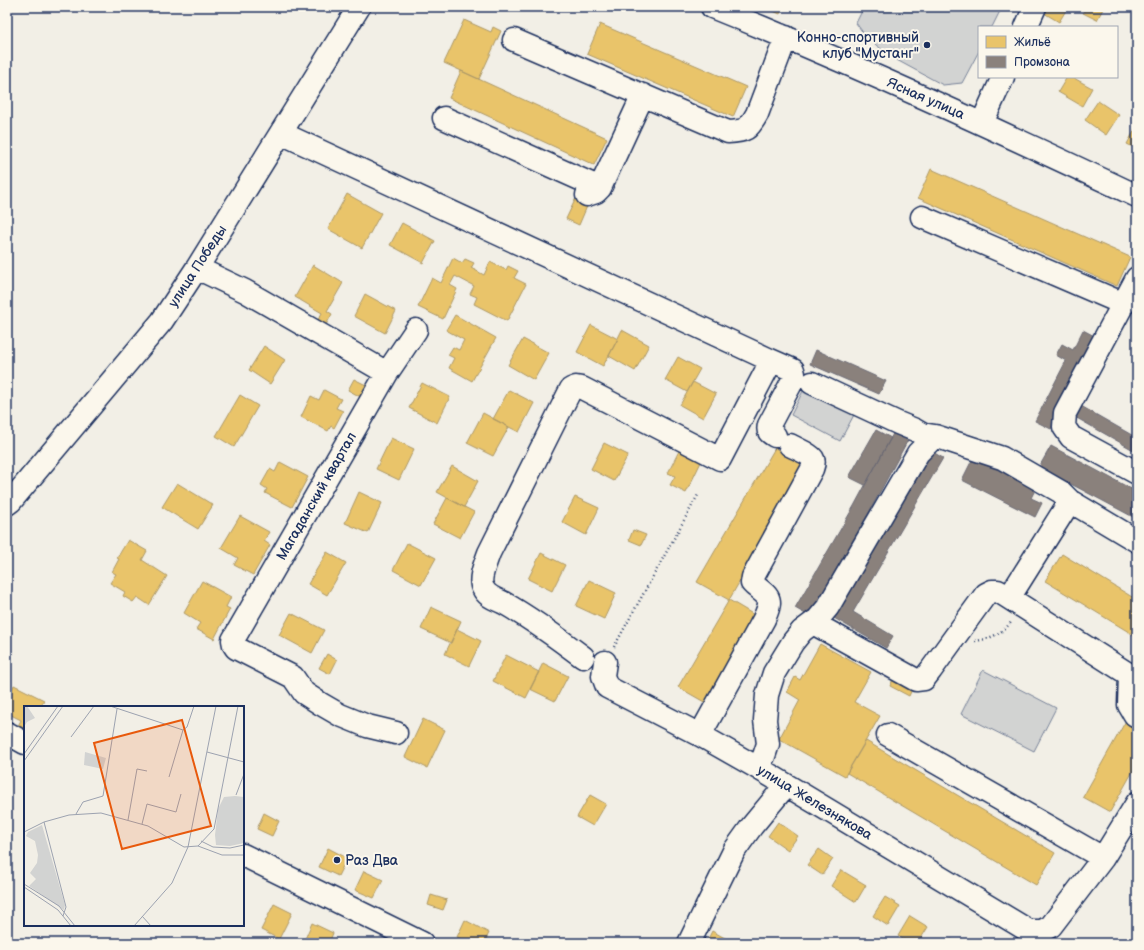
<svg xmlns="http://www.w3.org/2000/svg" width="1144" height="950" font-family="'Balsamiq Sans',sans-serif">
<style>
.green{fill:#d2d3d2;stroke:#768198}
.homes{fill:#e9c46a;stroke:#ab9766}
.industry{fill:#8a817c;stroke:#696873}
.lines{fill:none;stroke-linecap:round;stroke-linejoin:round}
.minor-casing{stroke:#1b2f5e;stroke-width:25}
.path{stroke:#1b2f5e;stroke-width:2.5;stroke-dasharray:1 3;stroke-linecap:butt}
.minor{stroke:#fbf7ec;stroke-width:22}
.poi-dot{fill:#1b2f5e;stroke:#fbf7ec;stroke-width:1.5}
.labels{text-anchor:middle;stroke-width:4;stroke-linejoin:round;paint-order:stroke}
.poi-label{font-size:14px;fill:#1b2f5e;stroke:#fbf7ec;text-anchor:end}
.street-label{font-size:14px;fill:#1b2f5e;stroke:#fbf7ec}
.inset-road{fill:none;stroke:#9ca2b0;stroke-width:1}
.view{fill:#e8590c;fill-opacity:0.15;stroke:#e8590c;stroke-width:2}
.inset-edge{fill:none;stroke:#1b2f5e;stroke-width:2}
</style>
<rect width="100%" height="100%" fill="#f2efe6"/>
<filter id="ink" filterUnits="userSpaceOnUse"><feTurbulence type="fractalNoise" baseFrequency=".025" numOctaves="2"/><feDisplacementMap in="SourceGraphic" scale="8" xChannelSelector="R" yChannelSelector="G"/><feConvolveMatrix kernelMatrix="1 2 1 2 8 2 1 2 1" color-interpolation-filters="sRGB"/></filter>
<g filter="url(#ink)">
<path class="green" d="M864,7H1002L992,27H979V51L962,83L943,85L893,58L867,38L856,23Z
M805,387L855,413L840,441L791,415Z
M983,670L1056,708L1034,751L961,714Z"/>
<path class="homes" d="M764,7H783L780,14Z
M1047,7H1068L1059,22L1044,13Z
M1086,7H1104L1097,20L1083,13Z
M464,20L491,32L493,27L501,31L479,79L444,63Z
M600,24L746,87L733,117L587,54Z
M461,71L607,138L594,165L449,98Z
M1067,77H1072L1092,88L1082,106L1058,92Z
M1098,101L1119,115L1106,135L1085,120Z
M1137,126V149L1127,144Z
M931,169L1130,257L1117,286L918,198Z
M347,194L381,213L362,248L328,229Z
M576,198L588,204L579,225L566,219Z
M402,223L435,241L423,263L390,245Z
M453,258L462,263L465,259L474,263L471,268L484,275L490,262L506,270L508,266L518,271L514,278L526,284L507,321L474,304L477,297L470,294L474,286L455,276L450,285L457,289L443,319L418,307L432,278L441,283Z
M313,265L343,283L327,311L332,314L322,332L313,328L322,313L295,297Z
M365,294L396,311L385,333L354,316Z
M455,315L496,338L472,381L449,368L454,358L448,355L453,347L459,350L464,340L446,330Z
M591,325L618,339L603,366L577,352Z
M622,330L649,345L635,371L609,356Z
M523,339L549,353L534,380L508,365Z
M264,346L285,360L270,384L249,370Z
M678,357L700,369L687,392L665,380Z
M354,379L372,388L366,400L348,390Z
M693,382L716,394L703,418L680,405Z
M422,383L450,397L437,423L409,408Z
M324,390L341,399L336,408L343,411L334,428L331,426L328,431L301,417L311,396L319,400Z
M509,390L534,403L519,432L493,419Z
M240,395L258,406L234,447L216,436Z
M483,413L509,427L493,456L467,443Z
M391,438L414,449L399,480L376,469Z
M604,443L628,455L614,481L591,469Z
M775,448L806,466L729,600L697,582Z
M679,451L701,462L686,493L670,485L675,476L668,473Z
M280,462L308,477L292,507L265,493L267,489L261,485L270,469L275,472Z
M452,466L478,481L464,507L437,492Z
M177,483L213,505L198,529L162,507Z
M359,492L382,503L368,533L345,523Z
M575,497L599,508L586,535L562,522Z
M447,498L474,512L460,538L433,524Z
M240,516L269,532L264,541L270,545L253,575L234,565L238,558L221,548Z
M633,530L646,535L641,545L629,540Z
M128,540L147,551L142,560L167,576L149,605L137,597L133,602L123,596L125,592L110,583L116,574L112,572L119,559L117,558Z
M407,543L436,558L421,585L393,570Z
M327,552L346,563L327,595L308,584Z
M541,553L565,565L552,591L528,579Z
M1062,554L1137,600V637L1045,581Z
M589,580L616,593L604,619L576,606Z
M202,581L231,597L226,607L230,609L214,639L196,629L200,623L184,613Z
M729,600L756,616L706,703L678,687Z
M431,607L461,621L451,643L421,629Z
M291,613L324,630L312,653L279,635Z
M457,629L481,641L469,666L445,654Z
M820,644L871,672L854,702L880,716L845,776L779,739L800,700L787,692L795,677L800,680Z
M327,654L337,660L330,674L319,668Z
M506,655L539,672L526,698L493,681Z
M543,663L568,676L555,701L530,689Z
M895,675L914,685L909,696L890,686Z
M14,685L44,700L40,707H25V731L17,728L21,720L7,713V700Z
M1128,717L1137,722V764L1110,812L1083,797Z
M423,719L445,730L427,768L405,757Z
M866,741L1055,853L1036,885L847,773Z
M590,795L606,804L593,826L577,817Z
M264,813L279,821L272,836L257,829Z
M778,822L798,836L788,850L768,836Z
M328,848L347,858L338,876L319,867Z
M819,849L833,859L822,875L807,865Z
M841,870L866,885L856,902L831,886Z
M364,871L383,880L374,898L355,890Z
M431,895L447,900L443,910L428,905Z
M885,897L900,906L888,926L873,916Z
M274,904L292,913L279,939L261,930Z
M910,916L928,927L918,943H910L898,936Z
M465,920L489,933L484,943H469L457,937Z
M312,923L333,933L329,943H314L305,939Z
M712,931L734,943H706Z
M528,938L537,943H525Z
M951,939L956,943H948Z"/>
<path class="industry" d="M1083,330L1098,338L1051,429L1035,421L1066,361L1056,355L1062,344L1073,350Z
M816,350L886,381L879,394L810,364Z
M1081,406L1137,438V452L1075,417Z
M876,430L891,438L865,485L849,477Z
M895,430L909,438L868,514L809,616L795,608L854,506Z
M1051,446L1137,492V519L1039,467Z
M931,451L943,458L853,612L893,636L886,648L834,618Z
M975,454L1037,486L1031,498L1042,503L1035,517L962,480Z"/>
<g class="lines">
<g class="minor-casing">
<path id="minor" d="M712,7C856,65 997,130 1137,196
M1026,27L1035,7
M514,40L728,132C746,131 748,130 757,114L786,37
M444,118L600,188
M982,123L1003,77
M281,133L768,359L766,371L720,459L582,388L576,387L571,389L489,553C486,562 478,579 483,588C487,597 496,599 504,603C532,619 558,638 583,657
M587,195L596,192L600,188L643,95
M922,217L1124,304
M197,268L245,291L387,373L233,640L234,645L236,648L293,677L304,693L321,704L340,715L367,726L396,733
M1137,278L1065,413L1064,427L1071,437L1137,473
M768,359L793,370L794,374V378L769,425C767,432 770,433 775,436
M387,373L416,330
M812,383L898,423L915,430L922,434L935,436
M7,504L11,501L162,321L197,268L359,7
M1009,598L1070,501
M813,623L916,680L924,679L931,670L986,594L992,591H998L1130,675L1129,705L1135,715L1137,716
M605,662L603,676L607,687L700,735L758,768L1029,931H1042L1051,926L1103,858L1137,803
M7,733L25,743
M700,735L764,619C773,598 770,598 754,585L752,583L753,577L812,469C813,466 815,462 813,459C810,454 795,448 790,445
M888,735L1103,858
M758,768L764,756L768,744L765,720L767,695L774,673L793,642L802,631L818,619L828,607L918,453L935,436L1002,458L1061,492L1070,501L1137,541
M243,855L422,943
M689,943L734,851L752,826L786,785"/>
</g>
<path class="path" d="M975,641C990,639 1003,633 1012,621
M614,647L698,495"/>
<use href="#minor" class="minor"/>
</g>
</g>
<g class="poi-dot">
<circle cx="927" cy="45" r="4"/>
<circle cx="337" cy="860" r="4"/>
</g>
<g class="labels">
<g class="poi-label">
<text x="919" y="42">Конно-спортивный<tspan x="919" dy="16">клуб "Мустанг"</tspan></text>
<text x="345" y="865" text-anchor="start">Раз Два</text>
</g>
<g class="street-label">
<text transform="translate(926 98) rotate(24)" y="5">Ясная улица</text>
<text transform="translate(197 266) rotate(-57)" y="5">улица Победы</text>
<text transform="translate(316 496) rotate(-60)" y="5">Магаданский квартал</text>
<text transform="translate(815 802) rotate(31)" y="5">улица Железнякова</text>
</g>
</g>
<g transform="translate(24 706)">
<rect width="220" height="220" fill="#f2efe6"/>
<path d="M0,0H3L11,12L3,16L0,21ZM61,46L82,52L79,63L60,59ZM211,90L220,91V137L206,140L192,139L191,129L194,103L200,91ZM18,119L41,199L40,204L5,180L12,173L6,167L13,157L14,149L11,135L2,130L4,126Z" fill="#d2d3d2"/>
<path class="inset-road" d="M86,0L159,24L145,71M159,24L163,21L170,0M47,31L70,0M183,46L220,56M0,48L34,0M0,55L39,0M212,89L220,68M52,108L59,96L79,90L93,3M104,114L113,63L123,65M20,116L42,201L39,210M118,118L123,98L152,106L157,88M0,126L20,116L45,109L77,107L124,120L160,141L174,140L198,149H220M177,135L189,141L206,142L220,139M174,140L190,123L214,0M0,178L35,200L51,220M0,181L34,204L47,220M118,210L127,220M110,220L148,177L164,141L192,0"/>
<path class="view" d="M158,14L187,120L98,143L70,37Z"/>
<rect width="220" height="220" class="inset-edge"/>
</g>
<rect width="1144" height="950" fill="none" stroke="#fbf7ec" stroke-width="24"/>
<rect x="12" y="12" width="1120" height="926" fill="none" stroke="#1b2f5e" stroke-width="1.5" filter="url(#ink)"/>
<rect x="978" y="26" width="140" height="52" fill="#fbf7ec" stroke="#a1a7b3"/>
<rect x="986" y="36" width="20" height="12" fill="#e9c46a" stroke="#a1a7b3"/>
<text x="1014" y="46" font-size="12" fill="#1b2f5e">Жильё</text>
<rect x="986" y="56" width="20" height="12" fill="#8a817c" stroke="#a1a7b3"/>
<text x="1014" y="66" font-size="12" fill="#1b2f5e">Промзона</text>
</svg>
